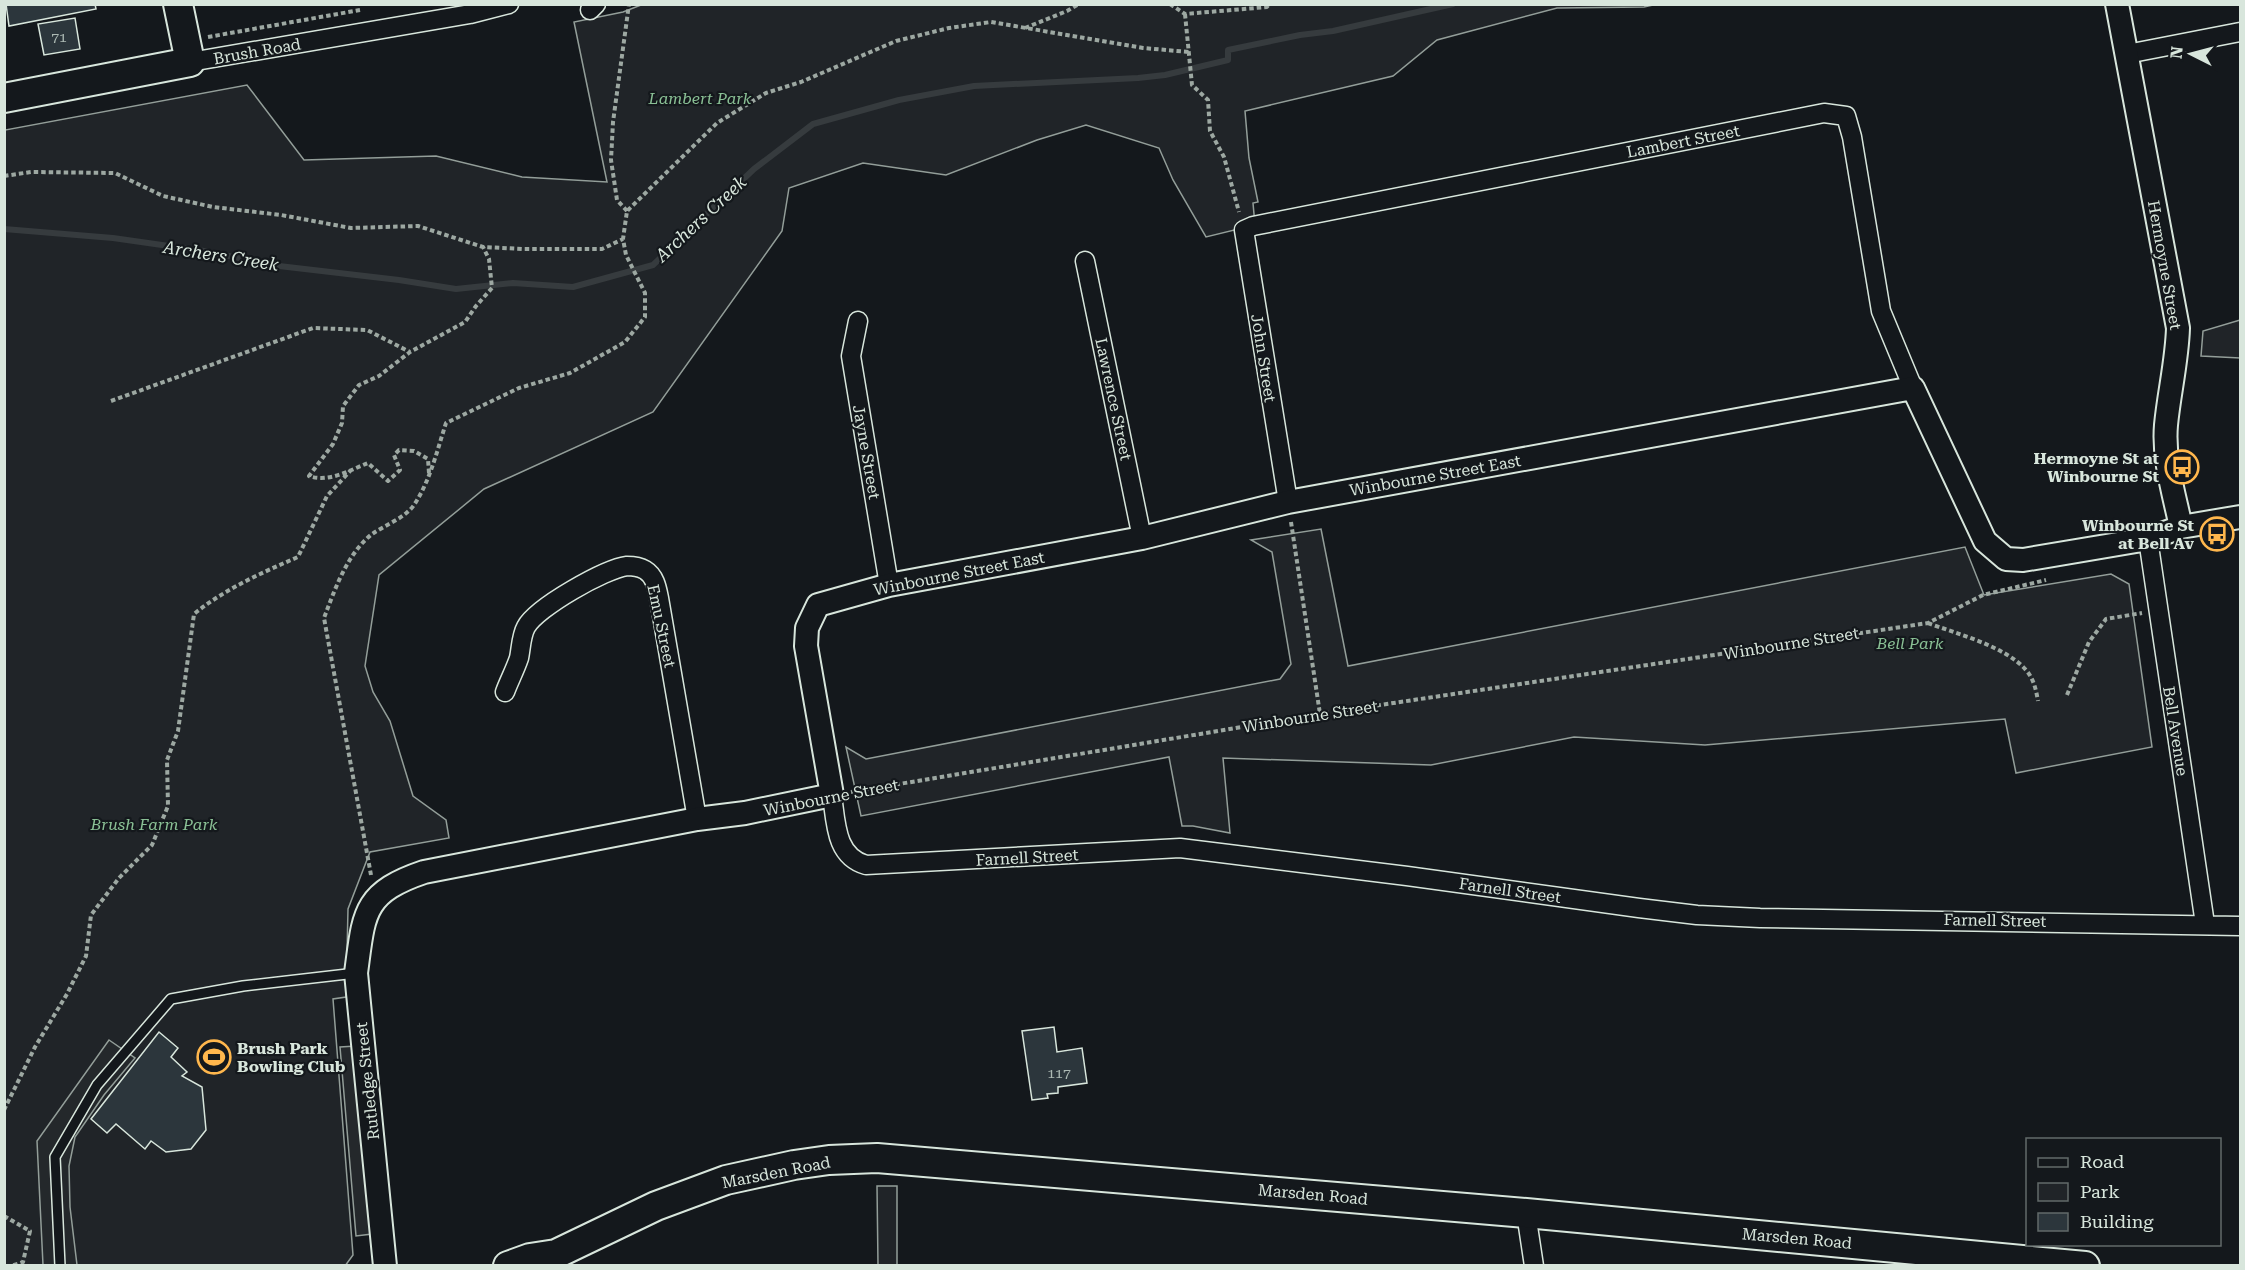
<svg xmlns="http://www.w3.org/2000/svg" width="2245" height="1270" font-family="'Roboto Serif',serif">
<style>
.green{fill:#202428;stroke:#939e99;stroke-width:1.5}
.parking{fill:#24282b;stroke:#939e99;stroke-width:1.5}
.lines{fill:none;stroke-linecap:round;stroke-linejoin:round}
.stream{stroke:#363b3e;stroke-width:6}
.building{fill:#2c363c;stroke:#d8e6dc;stroke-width:1.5}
.service-casing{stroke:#d8e6dc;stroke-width:12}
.minor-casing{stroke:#d8e6dc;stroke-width:21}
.tertiary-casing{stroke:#d8e6dc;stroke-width:26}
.primary-casing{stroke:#d8e6dc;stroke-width:32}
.path{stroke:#9da8a2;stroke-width:4;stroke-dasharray:4.5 3;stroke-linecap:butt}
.service{stroke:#14181c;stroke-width:9}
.minor{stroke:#14181c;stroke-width:18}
.tertiary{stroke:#14181c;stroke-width:22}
.primary{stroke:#14181c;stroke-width:28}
.labels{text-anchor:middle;stroke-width:4.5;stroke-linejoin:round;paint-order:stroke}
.number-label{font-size:14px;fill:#adbab4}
.street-label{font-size:16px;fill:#d8e6dc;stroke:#14181c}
.park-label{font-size:16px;font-style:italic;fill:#8ac095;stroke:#14181c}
.poi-label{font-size:16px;font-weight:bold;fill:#d8e6dc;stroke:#14181c;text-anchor:end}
.water-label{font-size:18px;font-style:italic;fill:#d8e6dc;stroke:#14181c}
</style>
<rect width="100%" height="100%" fill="#14181c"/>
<path class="green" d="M641,5H1653L1644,7L1557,8L1437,40L1393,76L1245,111L1249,158L1258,202L1253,203L1255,225L1206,237L1173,180L1159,148L1086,125L1037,140L946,175L863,163L789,188L782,231L653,412L484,489L379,575L365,666L373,692L390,721L413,796L446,820L449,838L370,852L348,909L346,997L333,999L353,1255L345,1266H5V130L247,85L304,160L436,156L522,177L607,182L574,22L623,12Z
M2240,320V358L2201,356L2203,331Z
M1321,529L1348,666L1965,547L1984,595L2111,574L2129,584L2152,747L2016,773L2005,719L1705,745L1574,737L1431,765L1223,758L1230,833L1193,826H1182L1169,757L861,816L846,747L866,759L1280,679L1291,664L1272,552L1251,540Z
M877,1186H897V1265H878Z"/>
<path class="parking" d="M109,1040L135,1058L104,1095L75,1137L69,1166L70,1207L77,1265H43L37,1141Z
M356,1046L372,1234L356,1236L340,1047Z"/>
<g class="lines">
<path class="stream" d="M4,229L113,238L204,251L279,266L399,280L456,289L513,283L573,287L653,265L754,169L813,124L899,100L974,86L1138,78L1165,75L1228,60V50L1300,35L1333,31L1453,4"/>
</g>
<path class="building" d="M6,4H95L96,9L9,26Z
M75,18L80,49L44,55L38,24Z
M1054,1027L1057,1052L1082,1048L1087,1083L1058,1087V1093L1047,1094L1048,1098L1032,1100L1022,1031Z
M159,1032L178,1048L171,1057L187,1072L182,1076L202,1087L206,1130L191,1149L166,1152L151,1141L145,1149L116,1124L107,1133L91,1119Z"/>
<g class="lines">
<g class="service-casing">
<path id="service" d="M60,1266L55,1157L97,1085L171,999L243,986L356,973"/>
</g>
<g class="minor-casing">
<path id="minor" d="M590,10L596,4
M2127,54L2240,32
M190,62L470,14L509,4
M1085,261L1142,538
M858,321L851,356L889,585
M1288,502L1244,230L1253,226L1824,113L1846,116L1852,137L1881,311L1913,388
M2148,539L2205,924
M505,692C509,681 515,670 519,658C521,649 521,636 526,627C537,607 605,569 627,566C633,566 640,567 645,570C655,576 657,588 659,598L697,819
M832,795C836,822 835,856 866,865L1180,848L1407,876L1639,908L1697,915L1760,918L2240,926
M1526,1213L1534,1266"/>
</g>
<g class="tertiary-casing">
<path id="tertiary" d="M2117,4L2178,328C2177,361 2169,393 2166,425C2163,459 2174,494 2181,527
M385,1266L356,973C364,914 362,893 424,872L697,819L745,813L832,795L806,646L807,628L818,605L889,585L1142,538L1288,502L1913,388L1985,541L2006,559L2023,560L2148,539L2181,527L2240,517"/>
</g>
<g class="primary-casing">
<path id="primary" d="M4,98L190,62L178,4
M508,1266L530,1258L556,1254L656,1206L726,1180L794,1165L829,1160L877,1158L1526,1213L2085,1266"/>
</g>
<path class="path" d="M1170,4L1185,14L1267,7L1269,4
M1185,14L1192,85L1208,100L1210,131L1224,157L1239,212
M1025,28L1067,11L1079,4
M208,37L360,10
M4,176L31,172L115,173L163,196L213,207L281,215L351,228L418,226L483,247L522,249H602L623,239
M627,211L617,200L611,160L613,122L629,4
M111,401L313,328L367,330L410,352
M429,473L428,459L414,451L399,450L394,455L400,470L388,481L368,463C350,470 329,483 309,476L333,444L342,423L343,406L359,385L379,376L410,352L465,322L476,306L492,288L489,259L483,247
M1291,522L1320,714
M1928,623C1957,634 2005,646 2026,670C2034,679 2036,690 2038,701
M2067,695L2089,642L2106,619L2142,613
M851,792L1320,714L1928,623L1983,595L2046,580
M371,875L324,618C335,589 347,554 372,534C385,525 405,518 414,505C430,481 437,451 446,423L519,388L570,373L625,342L645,317V293L626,255L623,239L627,211L717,123L766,93L801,82L896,41L949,28L991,22L1143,48L1189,52
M4,1110L35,1047L67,994L86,956L91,915L119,878L152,845L168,806L167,760L178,731L194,614C225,589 261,573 298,557L327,496L351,470
M4,1216L30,1231L23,1262L11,1266"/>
<use href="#service" class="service"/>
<use href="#minor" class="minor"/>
<use href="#tertiary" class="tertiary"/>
<use href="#primary" class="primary"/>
</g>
<defs>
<g id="bus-ring" transform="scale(1.725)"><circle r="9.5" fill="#14181c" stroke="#ffb74d" stroke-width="1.5"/><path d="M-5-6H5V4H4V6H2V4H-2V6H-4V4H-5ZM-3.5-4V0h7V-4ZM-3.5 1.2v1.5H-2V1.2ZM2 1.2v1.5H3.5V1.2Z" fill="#ffb74d"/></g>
<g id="stadium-ring" transform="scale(1.725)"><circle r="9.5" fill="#14181c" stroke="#ffb74d" stroke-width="1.5"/><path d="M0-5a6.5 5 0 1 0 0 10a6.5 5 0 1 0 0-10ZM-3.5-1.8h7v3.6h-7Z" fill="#ffb74d"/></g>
</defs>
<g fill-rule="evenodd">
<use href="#bus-ring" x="2182" y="467"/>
<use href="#bus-ring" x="2217" y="534"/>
<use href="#stadium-ring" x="214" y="1057"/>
</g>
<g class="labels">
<g class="number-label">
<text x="59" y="42">71</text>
<text x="1059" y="1078">117</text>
</g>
<g class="street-label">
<text transform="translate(257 51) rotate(-10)" y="6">Brush Road</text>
<text transform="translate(1683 141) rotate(-11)" y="6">Lambert Street</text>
<text transform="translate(2165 265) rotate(80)" y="6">Hermoyne Street</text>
<text transform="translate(1264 358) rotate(81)" y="6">John Street</text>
<text transform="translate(1114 399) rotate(78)" y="6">Lawrence Street</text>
<text transform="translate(867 452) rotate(80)" y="6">Jayne Street</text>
<text transform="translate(1435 475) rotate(-10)" y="6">Winbourne Street East</text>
<text transform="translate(959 573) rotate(-11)" y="6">Winbourne Street East</text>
<text transform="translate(662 626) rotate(78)" y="6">Emu Street</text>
<text transform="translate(1791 643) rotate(-9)" y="6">Winbourne Street</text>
<text transform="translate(1310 716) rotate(-9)" y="6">Winbourne Street</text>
<text transform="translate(2176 731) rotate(81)" y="6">Bell Avenue</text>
<text transform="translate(831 797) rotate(-11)" y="6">Winbourne Street</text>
<text transform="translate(1027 857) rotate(-3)" y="6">Farnell Street</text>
<text transform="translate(1510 890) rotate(8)" y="6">Farnell Street</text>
<text transform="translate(1995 920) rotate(1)" y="6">Farnell Street</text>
<text transform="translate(367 1081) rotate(-96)" y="6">Rutledge Street</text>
<text transform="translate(776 1172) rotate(-11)" y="6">Marsden Road</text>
<text transform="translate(1313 1194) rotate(5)" y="6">Marsden Road</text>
<text transform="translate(1797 1238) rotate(5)" y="6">Marsden Road</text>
</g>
<g class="park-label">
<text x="700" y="104">Lambert Park</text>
<text x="1910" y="649">Bell Park</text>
<text x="154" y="830">Brush Farm Park</text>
</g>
<g class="poi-label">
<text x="2159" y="464">Hermoyne St at<tspan x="2159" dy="18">Winbourne St</tspan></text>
<text x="2194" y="531">Winbourne St<tspan x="2194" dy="18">at Bell Av</tspan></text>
<text x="237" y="1054" text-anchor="start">Brush Park<tspan x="237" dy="18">Bowling Club</tspan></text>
</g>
<g class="water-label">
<text transform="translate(701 219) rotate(-43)" y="6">Archers Creek</text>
<text transform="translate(221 256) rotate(9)" y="6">Archers Creek</text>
</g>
</g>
<rect width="2245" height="1270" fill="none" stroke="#d8e6dc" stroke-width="12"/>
<rect x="2026" y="1138" width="195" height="108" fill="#14181c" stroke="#626a69" stroke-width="1.5"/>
<rect x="2038" y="1158" width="30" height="9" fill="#14181c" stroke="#626a69" stroke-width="1.5"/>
<text x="2080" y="1168" font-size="18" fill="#d8e6dc">Road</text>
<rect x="2038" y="1183" width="30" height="18" fill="#202428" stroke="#626a69" stroke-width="1.5"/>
<text x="2080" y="1198" font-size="18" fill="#d8e6dc">Park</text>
<rect x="2038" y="1213" width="30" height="18" fill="#2c363c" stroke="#626a69" stroke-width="1.5"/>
<text x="2080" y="1228" font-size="18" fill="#d8e6dc">Building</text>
<g transform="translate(2191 54) rotate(276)" stroke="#14181c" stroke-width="4.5" paint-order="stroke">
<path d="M0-4.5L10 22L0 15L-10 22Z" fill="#d8e6dc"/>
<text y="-9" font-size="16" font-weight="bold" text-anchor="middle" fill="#d8e6dc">N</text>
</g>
</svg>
